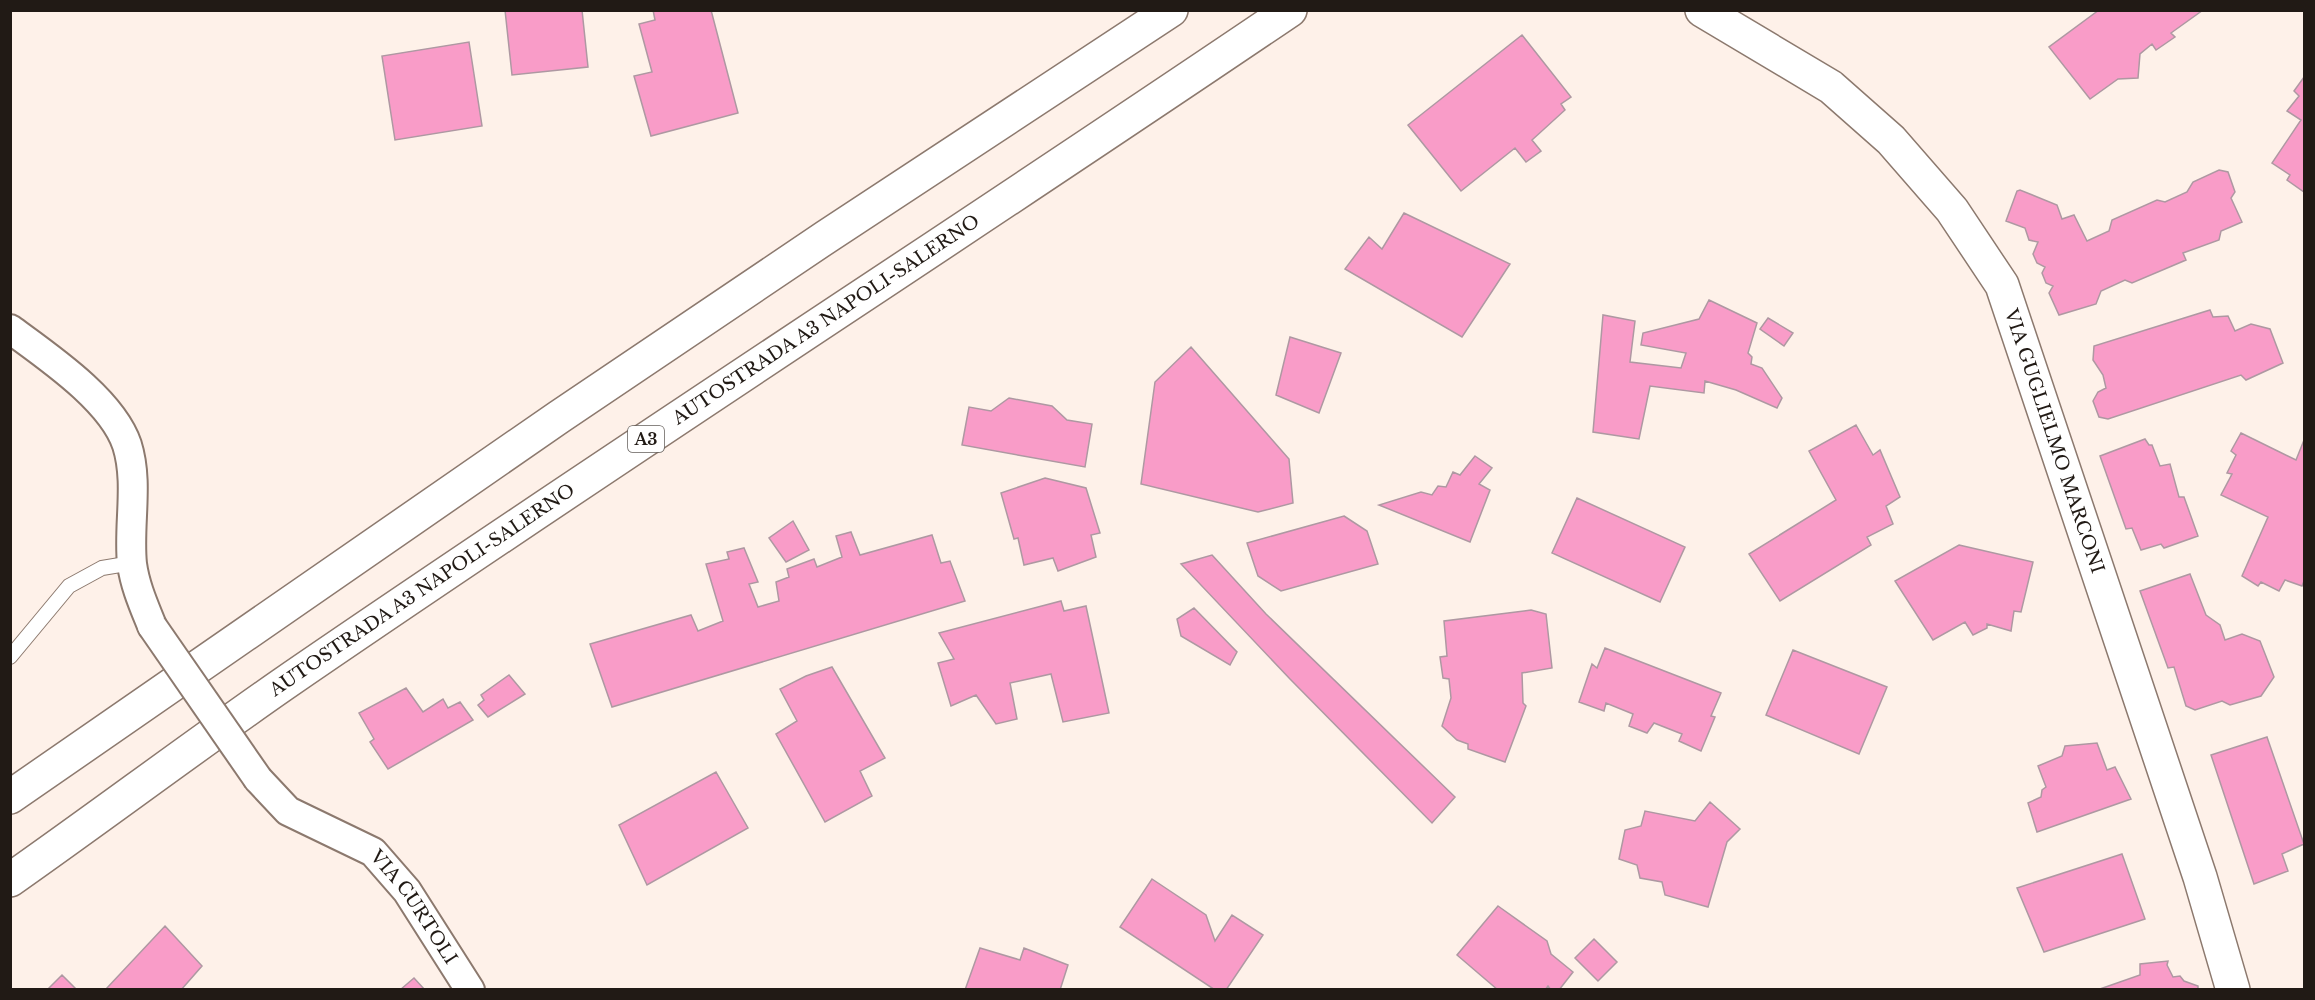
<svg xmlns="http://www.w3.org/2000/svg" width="2315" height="1000" font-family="'Libre Baskerville',serif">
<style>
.building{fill:#f99cc8;stroke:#ae98a2;stroke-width:1.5}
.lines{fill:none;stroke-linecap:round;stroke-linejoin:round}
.lane-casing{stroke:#8c796e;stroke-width:16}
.street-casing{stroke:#8c796e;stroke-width:32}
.secondary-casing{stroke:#8c796e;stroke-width:36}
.highway-casing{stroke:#8c796e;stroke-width:36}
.lane{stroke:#fff;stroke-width:14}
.street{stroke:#fff;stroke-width:28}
.secondary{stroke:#fff;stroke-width:33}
.highway{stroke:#fff;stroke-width:33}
.street-bridge-casing{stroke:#8c796e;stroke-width:32;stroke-linecap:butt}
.street-bridge{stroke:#fff;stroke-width:28}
.labels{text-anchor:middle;stroke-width:6;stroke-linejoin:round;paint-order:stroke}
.shield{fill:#fff;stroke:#645f5b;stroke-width:1.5}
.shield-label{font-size:16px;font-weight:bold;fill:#211a15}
.street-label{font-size:18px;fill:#211a15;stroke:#fff}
</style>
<rect width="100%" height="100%" fill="#fef1e9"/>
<path class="building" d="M505,10H582L588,67L512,75Z
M653,10H711L738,113L651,136L634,76L652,72L639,24L655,20Z
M2099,10H2203L2171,33L2175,37L2156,50L2152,44L2140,54L2138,78L2118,79L2090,99L2049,47Z
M1522,35L1571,97L1561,104L1565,110L1532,140L1541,151L1526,162L1515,148L1461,191L1408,125Z
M469,42L482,126L395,140L382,56Z
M2304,77V192L2287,180L2290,175L2272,163L2301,120L2287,111L2299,96L2294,91Z
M2219,170L2228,172L2235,192L2231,198L2242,222L2221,231L2219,240L2183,253L2186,260L2132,283L2125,280L2101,291L2096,304L2059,315L2049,293L2053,286L2046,283L2042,273L2045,267L2037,263L2033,254L2038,242L2029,240L2025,228L2006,221L2017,191L2020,190L2057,205L2062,219L2074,215L2087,241L2109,231L2112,220L2157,200L2165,202L2187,192L2193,182Z
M1404,213L1510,264L1462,337L1345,269L1369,237L1382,249Z
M1709,300L1757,323L1748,353L1752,357L1751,364L1762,368L1782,398L1777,408L1736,390L1705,381L1704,393L1650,386L1639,439L1593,432L1603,315L1635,321L1630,362L1681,368L1686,353L1641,345L1643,333L1699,319Z
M2210,310L2213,317L2228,316L2235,331L2251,324L2270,329L2283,363L2246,380L2241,375L2108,419L2099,417L2093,401L2098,392L2106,388L2103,375L2093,360L2094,346Z
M1768,318L1793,333L1784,346L1760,329Z
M1290,337L1341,353L1319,413L1276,395Z
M1191,347L1289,459L1293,503L1258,512L1141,484L1155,382Z
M1009,398L1052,406L1067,420L1092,424L1085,467L962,445L969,407L991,411Z
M1856,425L1873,455L1880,450L1900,497L1886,506L1893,524L1867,537L1871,545L1780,601L1749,554L1836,500L1809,451Z
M2241,433L2296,460L2304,440V581L2302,586L2285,580L2279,591L2261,582L2258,586L2242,576L2268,517L2221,495L2232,474L2227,473L2236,455L2231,451Z
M2145,439L2149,445H2152L2160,466L2170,464L2179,497H2184L2198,536L2164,548L2161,544L2141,550L2132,528L2126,529L2100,456Z
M1475,456L1492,468L1479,484L1490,490L1470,542L1379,505L1421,492L1432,495L1438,486L1446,487L1453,472L1460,475Z
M1045,478L1086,488L1100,533L1091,535L1096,557L1058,571L1053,558L1024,565L1018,538L1014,539L1001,493Z
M1577,498L1685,547L1660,602L1552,553Z
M1344,516L1367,531L1378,564L1281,591L1258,576L1247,543Z
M793,521L809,550L786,562L769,538Z
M851,532L860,555L932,535L941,563L950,561L965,601L612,707L590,644L691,615L698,631L723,621L706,564L729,559L727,552L744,548L758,582L749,584L758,607L779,601L776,582L789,577L787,569L814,559L817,567L842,557L836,536Z
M1959,545L2033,562L2021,612L2014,611L2011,631L1987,624V628L1973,635L1965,622L1933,640L1895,581Z
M1212,555L1266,614L1455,797L1432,823L1290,679L1181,564Z
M2190,574L2206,615L2220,625L2225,640L2242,634L2260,641L2274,677L2261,696L2230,705L2222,701L2195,710L2186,706L2174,667L2168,668L2140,591Z
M1061,601L1064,611L1086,606L1109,713L1063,722L1051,674L1010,683L1017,719L996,724L976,695L951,706L938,663L954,659L939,633Z
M1194,608L1237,652L1230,665L1181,636L1177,619Z
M1531,610L1546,614L1552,668L1522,673L1523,703L1526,706L1505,762L1468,749V744L1457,740L1442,726L1451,698L1449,679L1443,678L1440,657L1447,656L1444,621Z
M1605,648L1721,693L1711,716L1715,717L1701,751L1679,741L1682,734L1654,723L1647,733L1629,726L1633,714L1606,703L1604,711L1579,702L1592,664L1597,668Z
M1793,650L1887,687L1859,754L1766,715Z
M832,667L885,758L860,771L872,796L825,822L776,734L797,721L780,689L806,676Z
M509,675L525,694L488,717L478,705L484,700L481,695Z
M406,688L423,712L443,699L448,708L460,702L473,720L388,769L370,742L374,739L359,713Z
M2267,737L2304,844L2282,854L2288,871L2254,884L2211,755Z
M2097,743L2107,770L2115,767L2131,799L2037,832L2028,803L2041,797L2042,790L2046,787L2038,766L2062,756L2065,746Z
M716,772L748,828L647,885L619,825Z
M1710,802L1740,829L1727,842L1708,907L1665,895L1662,882L1640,878L1637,865L1619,859L1625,830L1641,826L1645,811L1695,821Z
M2122,854L2145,919L2044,952L2017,888Z
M1152,879L1206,915L1215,941L1232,915L1263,935L1226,990H1215L1120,927Z
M1498,906L1547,941L1551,954L1573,972L1559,990H1551L1548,986L1545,990H1498L1457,955Z
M165,926L202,966L181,990L106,989Z
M1594,939L1617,962L1598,981L1575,958Z
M980,948L1020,960L1024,948L1068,965L1060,990H965Z
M2168,961L2167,965L2173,977L2180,976L2184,981L2198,986V990H2097L2140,975V964Z
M62,975L77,990H47Z
M414,978L425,990H400Z"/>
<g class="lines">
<g class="lane-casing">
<path id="lane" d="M10,657L69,586L102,568L132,563"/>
</g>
<g class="street-casing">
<g id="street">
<path d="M10,329C48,357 112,400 127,445C139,483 128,525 132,564C135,586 144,606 152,626"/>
<path id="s1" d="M258,779L288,811L373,852L407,891L470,990"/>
</g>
</g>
<g class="secondary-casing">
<g id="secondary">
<path id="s2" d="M1702,10L1831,87L1891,140L1952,210L2002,285L2200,877L2233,990"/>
</g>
</g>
<g class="highway-casing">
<g id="highway">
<path d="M10,797L559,417L826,237L1171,10"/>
<path id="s3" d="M10,880C101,816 190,749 282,685C615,456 955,237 1290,10"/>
</g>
</g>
<use href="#lane" class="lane"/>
<use href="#street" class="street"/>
<use href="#secondary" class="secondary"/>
<use href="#highway" class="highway"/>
<g class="street-bridge-casing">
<path id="street-bridge" d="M152,626L258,779"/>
</g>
<use href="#street-bridge" class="street-bridge"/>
</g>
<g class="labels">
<rect class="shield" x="628" y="426" width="36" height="26" rx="4.5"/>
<g class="shield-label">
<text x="646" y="445">A3</text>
</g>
<g class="street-label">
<text dy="6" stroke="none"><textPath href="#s3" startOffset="990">AUTOSTRADA A3 NAPOLI-SALERNO</textPath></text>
<text dy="6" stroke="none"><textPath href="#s2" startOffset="578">VIA GUGLIELMO MARCONI</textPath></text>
<text dy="6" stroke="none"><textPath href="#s3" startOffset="504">AUTOSTRADA A3 NAPOLI-SALERNO</textPath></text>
<text dy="6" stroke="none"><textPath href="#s1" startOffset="207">VIA CURTOLI</textPath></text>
</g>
</g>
<rect width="2315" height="1000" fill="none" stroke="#211a15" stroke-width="24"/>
</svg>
